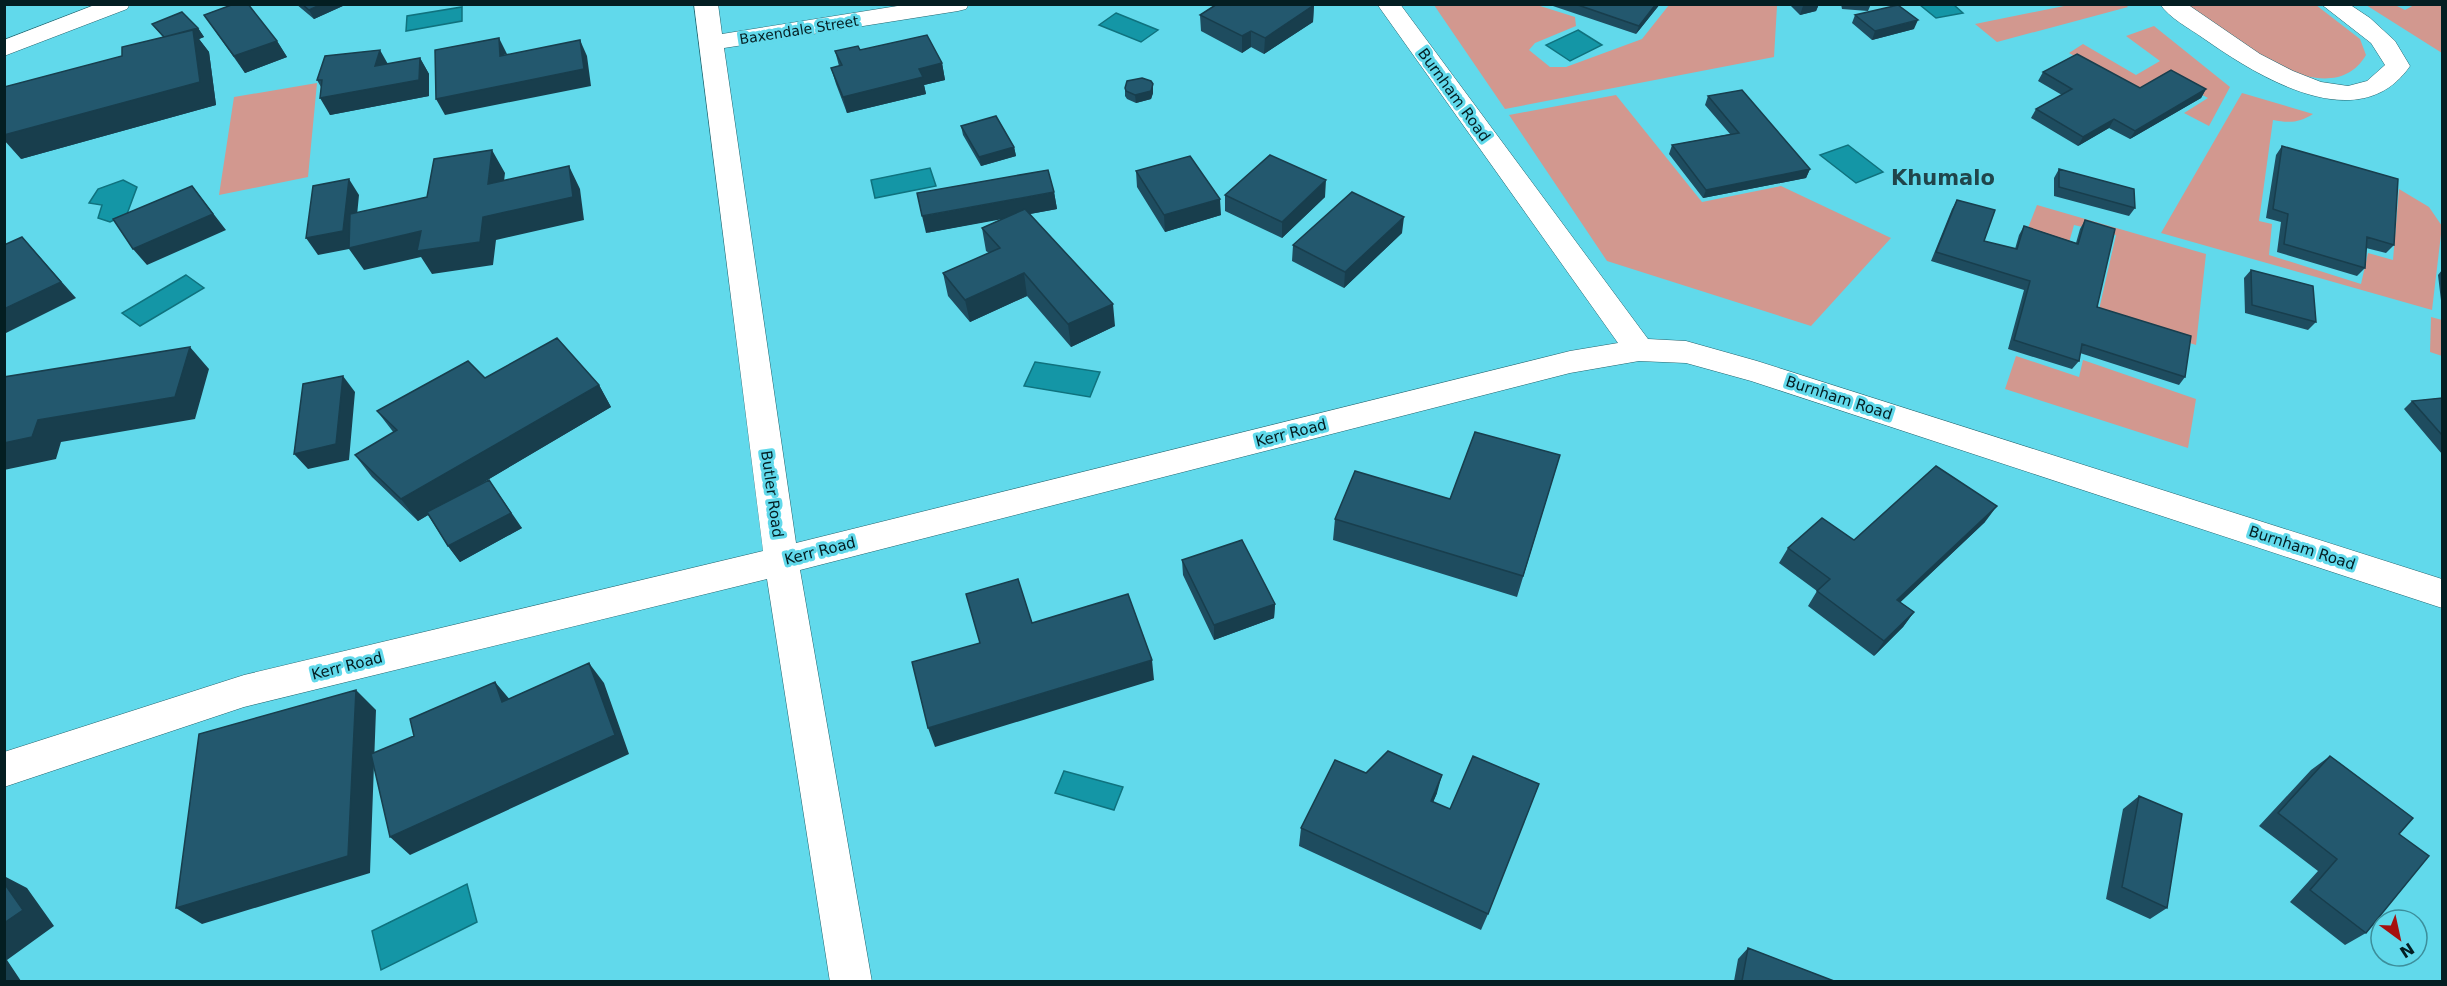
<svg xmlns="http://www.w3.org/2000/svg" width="2447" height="986" font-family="'DejaVu Sans',sans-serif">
	<rect width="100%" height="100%" fill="#61d9eb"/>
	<path fill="#d2988f" d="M2125 4 2128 7 1997 42 1975 24 2069 5Z
		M1434 5H1537L1575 17 1576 26 1535 43 1529 50 1550 67H1566L1642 39 1669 5H1774L1777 6 1774 57 1505 109Z
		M2181 5H2316L2360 39 2366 55C2328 120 2220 32 2181 5Z
		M2366 5H2395L2405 10 2414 5 2442 6V53Z
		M2154 26 2230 87 2209 126 2184 113 2208 98 2165 75 2136 91 2069 53 2083 44 2136 75 2160 61 2126 36Z
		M317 83 308 177 219 195 234 97Z
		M2242 93 2313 114C2299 123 2289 123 2273 120L2259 221 2272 224 2269 255 2361 284 2368 253 2393 260 2399 189 2429 207 2442 226 2432 310 2161 233Z
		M1616 95 1702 202 1781 186 1891 238 1811 326 1607 261 1509 115Z
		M2037 205 2206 254 2196 345 2098 314 2116 235 2074 225 2068 246 2026 233Z
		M2431 317 2442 320V356L2430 352Z
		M2016 356 2079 377 2083 360 2196 399 2188 448 2005 389Z"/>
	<path fill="#1496a6" stroke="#0f727e" stroke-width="1.5" d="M1920 5H1954L1963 13 1936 18Z
		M462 7V21L406 31 407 16Z
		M1116 13 1158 30 1141 42 1099 25Z
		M1578 30 1602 45 1570 61 1546 45Z
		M1848 145 1883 172 1856 183 1820 155Z
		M930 168 936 186 875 198 871 180Z
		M123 180 137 187 127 214 110 222 98 218 102 205 89 203 98 189Z
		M186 275 204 288 140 326 122 313Z
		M1035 362 1100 372 1090 397 1024 386Z
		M1064 771 1123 787 1114 810 1055 793Z
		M467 884 477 922 381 970 372 931Z"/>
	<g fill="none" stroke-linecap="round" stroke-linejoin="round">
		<g stroke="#24646e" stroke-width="1">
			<path id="street" d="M97 4H130L127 9 4 56V40Z
				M694 4H718L722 34 910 4H969L966 9 958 11 724 48 796 543 1570 351 1618 343 1377 4H1400L1648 339 1686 341 1757 361 2442 579V608L1751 381 1686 363 1639 361 1570 373 800 570 872 982H830L767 579 244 707 4 787V752L244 675 763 551Z
				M2160 4H2187L2260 54 2293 71 2321 82 2348 86 2367 81 2385 65 2371 43 2321 4H2349L2370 18 2395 41 2410 66C2359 140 2257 76 2203 38 2189 28 2169 18 2160 4Z"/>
		</g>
		<use href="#street" fill="#fff" fill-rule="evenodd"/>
	</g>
	<path fill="#1e4c5f" d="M296 4H344L345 5 314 19Z
		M1217 4H1314L1313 22 1264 54 1251 47 1242 53 1201 31 1200 15Z
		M1547 4H1660L1636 34Z
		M1791 4H1819L1816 11 1800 15 1790 5Z
		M1841 4H1871L1868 11 1842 9Z
		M204 15 277 41 287 57 245 73Z
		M1855 15 1914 29 1872 40 1852 23Z
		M152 24 198 28 204 37 199 39 209 52 216 105 21 159 122 56 163 37Z
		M860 50 942 63 945 80 924 85 926 94 847 113 836 84 831 68 839 66 835 51Z
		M420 58 429 74V96L330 115 321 87 317 80 387 64Z
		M2043 72 2140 88 2206 89 2201 98 2130 139 2109 128 2078 146 2031 118 2036 109 2062 95 2038 81Z
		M1153 84V93L1151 99 1136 103 1127 99 1125 96V88Z
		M1708 96 1810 169 1806 178 1703 198 1669 154 1672 145 1730 134 1705 105Z
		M961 126 1014 147 1016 156 981 166 963 135Z
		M2282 146 2394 245 2386 253 2366 248 2365 268 2357 276 2277 252 2281 222 2266 218 2276 155Z
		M2059 169 2135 208 2129 216 2054 196V178Z
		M1136 171 1221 215 1165 232 1137 187Z
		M1054 192 1057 209 1030 214 1115 326 1071 347 1027 296 970 322 948 296 943 273 989 253 986 251 982 228 1004 218 926 233Z
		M1225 195 1325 197 1282 238 1225 211Z
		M1957 200 1984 241 2015 249 2019 235 2024 226 2076 243 2080 229 2085 220 2097 307 2185 377 2179 385 2080 353 2079 361 2072 369 2008 349 2024 290 1931 261 1952 209Z
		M1402 233 1344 288 1292 261 1293 245Z
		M2251 270 2316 322 2308 330 2245 313 2244 278Z
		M2442 270V309L2438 275Z
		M485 378 599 385 611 407 472 489 522 528 460 562 448 546 428 515 418 521 372 477 355 455 394 433 377 411Z
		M2442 398V454L2404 409 2412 401Z
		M1560 455 1517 597 1333 540 1335 519 1450 499Z
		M1985 522 1900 602 1914 612 1903 627 1874 656 1808 606 1817 591 1779 563 1788 548 1854 540Z
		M1182 560 1275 604 1274 618 1214 640 1183 575Z
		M2330 756 2399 834 2366 933 2345 945 2290 902 2318 871 2259 826 2311 770Z
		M1366 773 1437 793 1433 802 1488 914 1481 930 1299 846 1301 828Z
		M2139 796 2167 908 2150 919 2106 899 2123 809Z
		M1748 948 1834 981H1734L1738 959Z"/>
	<path fill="#183e4d" d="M322 4H344L345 5 314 19 309 10Z
		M1305 4H1314L1313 22 1264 54 1265 38Z
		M1656 4H1660L1636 34 1639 26Z
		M1811 4H1819L1816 11 1800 15 1803 6Z
		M1918 20 1914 29 1872 40 1875 31Z
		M198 28 204 37 199 39 209 52 216 105 21 159 4 140V135L193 30Z
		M1251 31V47L1242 53V36Z
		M499 38 507 54 500 56Z
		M580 40 587 56 591 86 445 115 436 99Z
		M277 41 287 57 245 73 234 56Z
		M380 50 389 66H375Z
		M420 58 429 74V96L330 115 320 98Z
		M942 63 945 80 924 85 926 94 847 113 843 97 919 69Z
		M1153 84V93L1151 99 1136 103 1135 95Z
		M2206 89 2201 98 2130 139 2135 131Z
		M2114 119 2109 128 2078 146 2083 137Z
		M1014 147 1016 156 981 166 979 157Z
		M492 150 505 173 501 207 488 184Z
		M569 166 580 189 584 220 496 240 493 265 432 274 421 257 364 270 349 249 318 255 306 238 349 179 359 195 354 246 483 217Z
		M1810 169 1806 178 1703 198 1706 190Z
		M1326 180 1325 197 1282 238V222Z
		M192 186 226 230 147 265 133 249Z
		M1054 192 1057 209 926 233 922 216Z
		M1220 199 1221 215 1165 232 1164 215Z
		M1404 217 1402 233 1344 288 1345 272Z
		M22 237 76 298 4 334V309Z
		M1024 273 1027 296 970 322 965 300Z
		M1113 304 1115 326 1071 347 1068 324Z
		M190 347 209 369 195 419 61 442 56 459 4 470V443L38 420Z
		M343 376 355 392 349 460 308 469 294 454Z
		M599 385 611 407 418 521 401 499Z
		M489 480 522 528 460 562 448 546Z
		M1997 506 1985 522 1887 615 1897 600Z
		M1275 604 1274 618 1214 640V625Z
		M1914 612 1903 627 1874 656 1884 641Z
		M1152 660 1154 680 935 747 928 728Z
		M589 663 604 683 629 754 410 855 390 837Z
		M495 682 512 702H502Z
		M356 690 376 710 370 873 202 924 176 908Z
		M1442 775 1437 793 1426 819 1431 801Z
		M4 876 27 888 54 926 7 960 21 981H4Z"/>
	<path fill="#23586e" stroke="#183e4d" stroke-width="1.5" d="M234 4H248L277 41 234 56 204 15Z
		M302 4H322L309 10Z
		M1217 4H1312L1314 5 1265 38 1251 31 1242 36 1200 15Z
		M1575 4H1656L1639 26Z
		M1898 5 1918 20 1875 31 1855 15Z
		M182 12 198 28 164 37 152 24Z
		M193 30 200 82 4 135V87L122 56V47Z
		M927 35 942 63 919 69 923 77 843 97 831 68 842 65 835 51 858 46 860 50Z
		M499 38 500 56 580 40 584 69 436 99 435 50Z
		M380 50 375 66 420 58 419 80 320 98 322 80H317L325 56Z
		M2077 54 2140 88 2171 70 2206 89 2135 131 2114 119 2083 137 2036 109 2072 89 2043 72Z
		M1142 78 1151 81 1153 84 1151 91 1135 95 1126 91 1125 88 1127 81Z
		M1742 90 1810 169 1706 190 1672 145 1739 133 1708 96Z
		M996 116 1014 147 979 157 961 126Z
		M2282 146 2398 179 2394 245 2367 237 2365 268 2284 244 2288 214 2273 209Z
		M492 150 488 184 569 166 573 197 483 217 480 242 417 251 421 231 349 248 350 214 427 197 434 159Z
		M1270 155 1326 180 1282 222 1225 195Z
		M1190 156 1220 199 1164 215 1136 171Z
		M2059 169 2134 189 2135 208 2059 187Z
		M1048 170 1054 192 922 216 917 193Z
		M349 179 343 231 306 238 313 186Z
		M192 186 213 214 133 249 113 219Z
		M1352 192 1404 217 1345 272 1293 245Z
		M1957 200 1995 210 1984 241 2017 249 2024 226 2078 244 2085 220 2115 229 2097 307 2191 336 2185 377 2082 344 2079 361 2014 340 2030 281 1936 252Z
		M1025 209 1113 304 1068 324 1024 273 965 300 943 273 1000 248 982 228Z
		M22 237 61 282 4 309V245Z
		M2251 270 2313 286 2316 322 2252 305Z
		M557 338 599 385 401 499 355 455 397 430 377 411 468 361 485 378Z
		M190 347 175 397 38 420 32 437 4 443V377Z
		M343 376 336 444 294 454 303 384Z
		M2442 398V435L2412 401Z
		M1475 432 1560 455 1523 576 1335 519 1355 471 1450 499Z
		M1936 466 1997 506 1897 600 1914 612 1884 641 1817 591 1830 579 1788 548 1822 518 1854 540Z
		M489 480 511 513 448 546 427 512Z
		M1242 540 1275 604 1214 625 1182 560Z
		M1018 579 1032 623 1128 594 1152 660 928 728 912 662 980 643 966 594Z
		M589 663 615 735 390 837 371 754 414 736 410 719 495 682 502 702Z
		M356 690 348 856 176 908 199 734Z
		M1388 751 1442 775 1431 801 1450 809 1473 756 1539 784 1488 914 1301 828 1335 760 1366 773Z
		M2330 756 2413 818 2399 834 2429 856 2366 933 2310 890 2337 859 2278 813Z
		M2139 796 2182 814 2167 908 2122 887Z
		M4 883 23 910 4 923Z
		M1748 948 1834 981H1742Z"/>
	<g text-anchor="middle" stroke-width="6" stroke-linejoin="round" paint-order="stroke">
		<g font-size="14" fill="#041e22" stroke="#61d9eb">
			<text transform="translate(799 30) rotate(-9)" y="5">Baxendale Street</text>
		</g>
		<g font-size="15" fill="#041e22" stroke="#61d9eb">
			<text transform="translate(1454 95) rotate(54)" y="5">Burnham Road</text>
			<text transform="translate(1839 398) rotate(18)" y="5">Burnham Road</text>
			<text transform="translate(1291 433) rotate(-14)" y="5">Kerr Road</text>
			<text transform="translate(772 494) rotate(82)" y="5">Butler Road</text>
			<text transform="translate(2302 548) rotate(18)" y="5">Burnham Road</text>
			<text transform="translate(820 551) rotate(-14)" y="5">Kerr Road</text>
			<text transform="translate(347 666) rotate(-14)" y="5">Kerr Road</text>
		</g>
		<g font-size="21" font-weight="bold" fill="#20454b" stroke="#61d9eb">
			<text x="1943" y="185">Khumalo</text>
		</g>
	</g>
	<rect width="2447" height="986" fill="none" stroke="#041e22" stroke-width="12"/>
	<g transform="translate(2399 938) rotate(147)"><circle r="28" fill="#61d9eb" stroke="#3c8e9b" stroke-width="1.5"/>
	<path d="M0-4.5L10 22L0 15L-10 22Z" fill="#a6100f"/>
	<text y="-9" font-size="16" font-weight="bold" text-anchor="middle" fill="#041e22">N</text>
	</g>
</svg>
